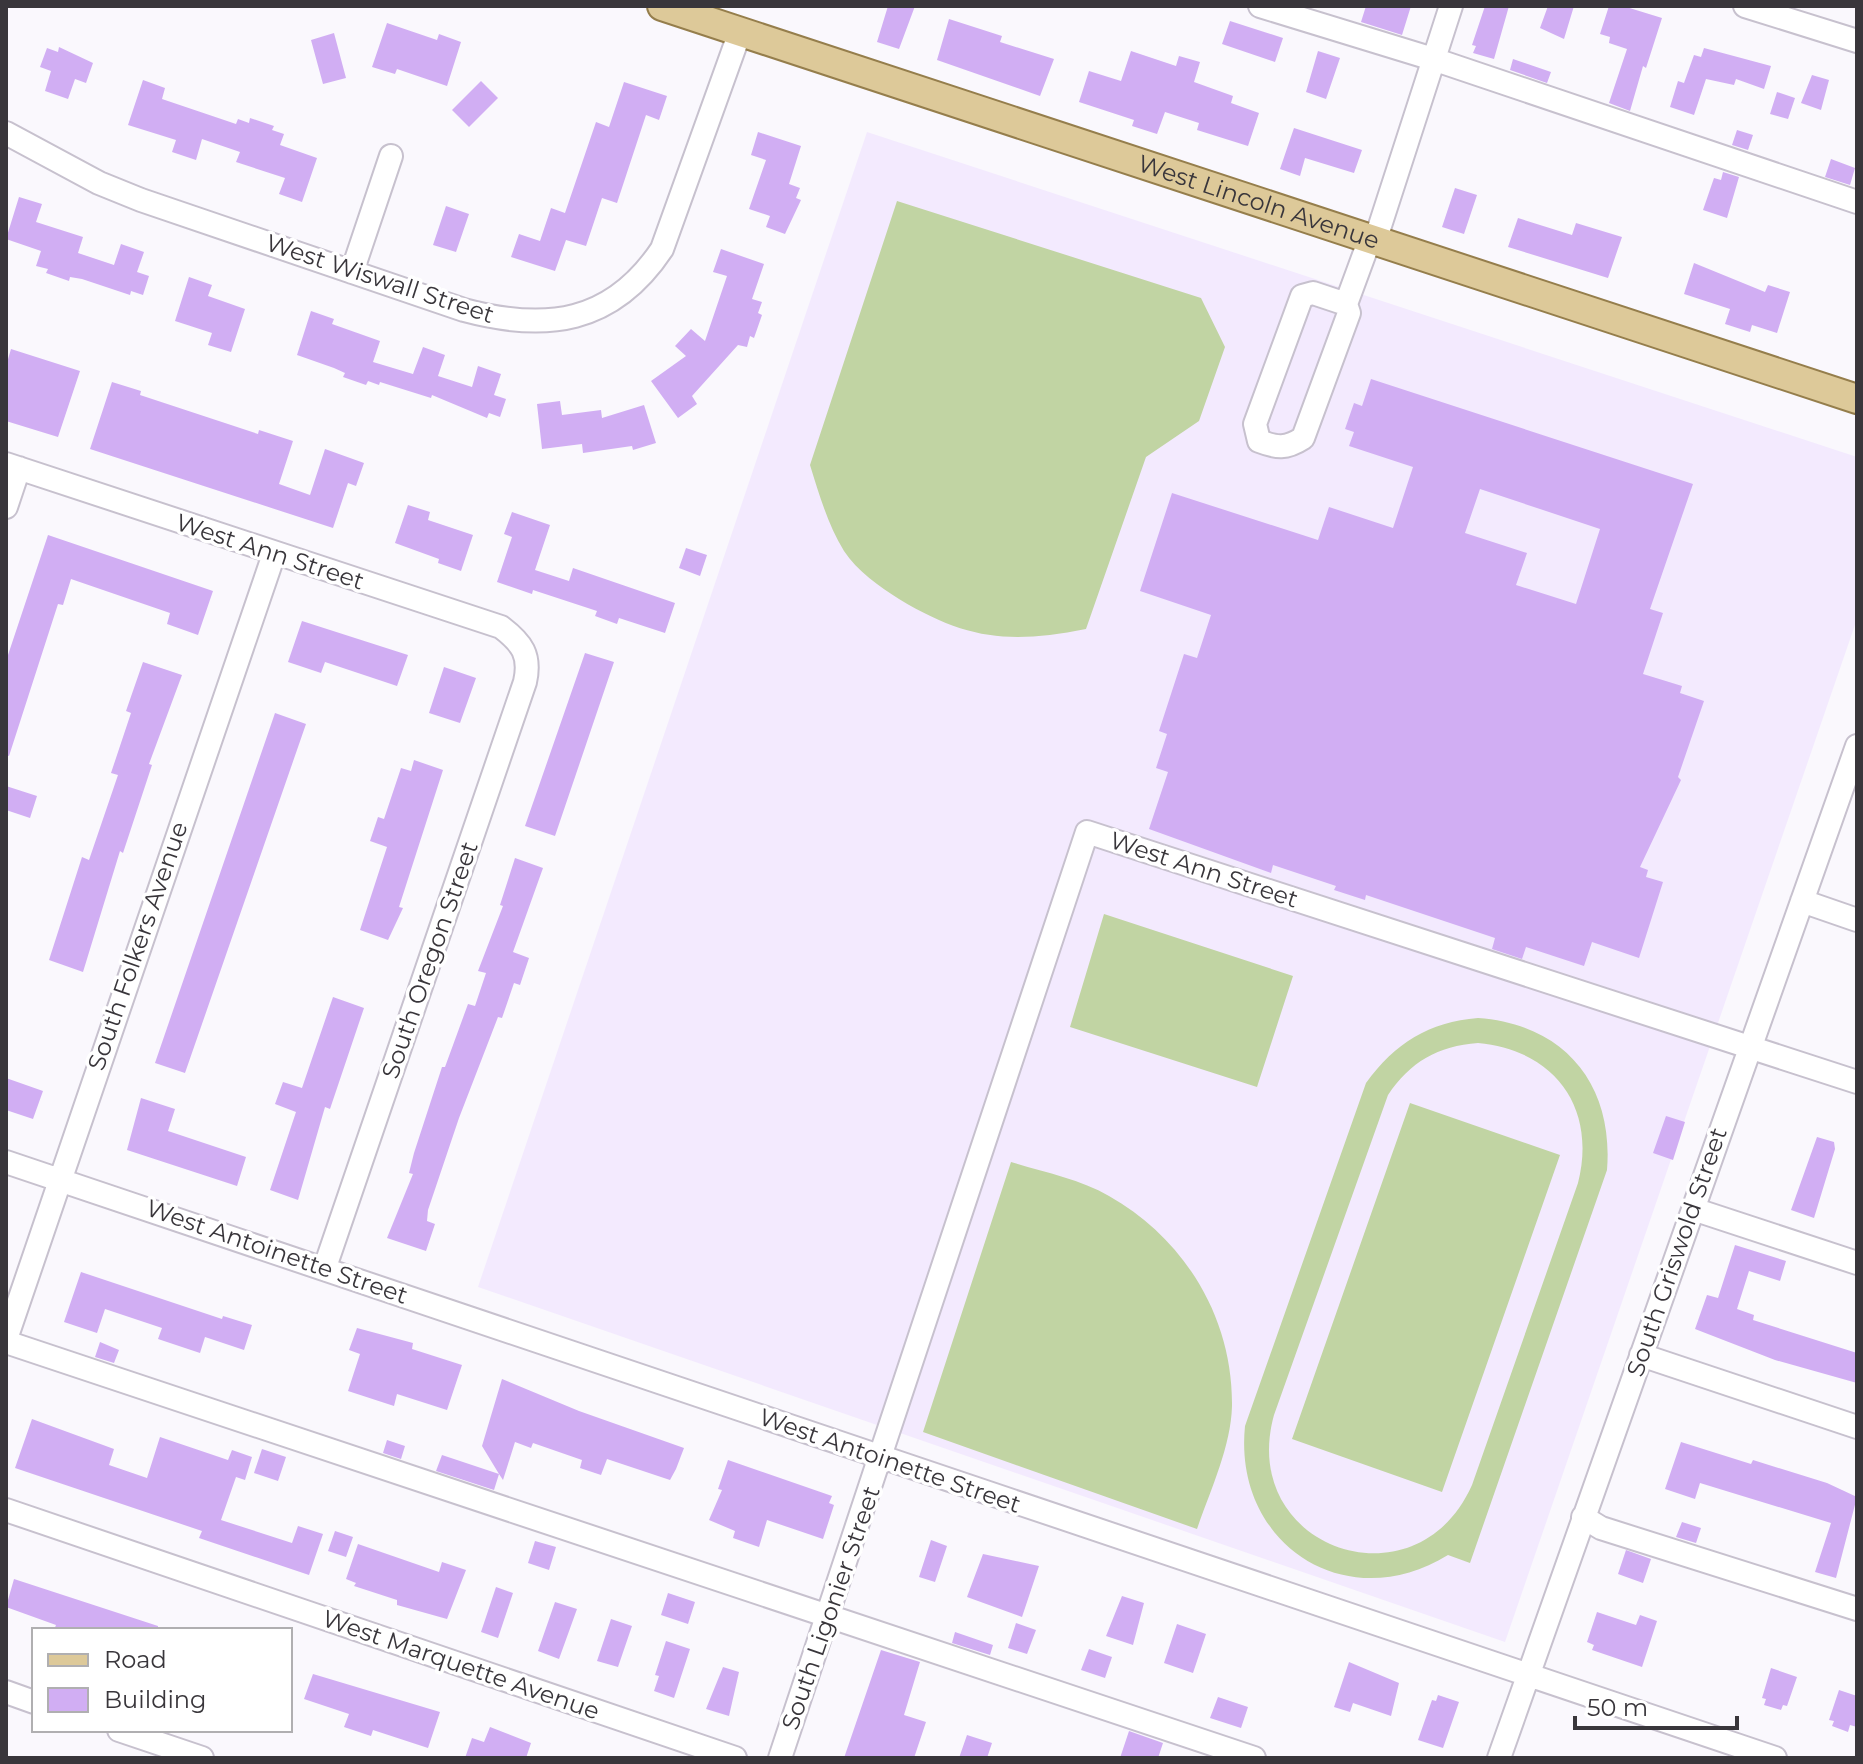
<svg xmlns="http://www.w3.org/2000/svg" width="1863" height="1764" font-family="Montserrat,sans-serif">
	<rect width="100%" height="100%" fill="#faf8fd"/>
	<path fill="#f3eafe" d="M867 132 1857 457V619L1505 1642 478 1287Z"/>
	<path fill="#c1d4a3" fill-rule="evenodd" d="M897 201 1201 298 1225 347 1199 421 1146 457 1086 629C1010 644 967 640 899 599 880 587 857 571 844 551 828 525 819 494 810 465Z
		M1104 914 1293 976 1257 1087 1070 1027Z
		M1478 1018C1564 1024 1614 1084 1607 1170L1470 1563 1448 1555C1346 1618 1233 1544 1245 1426L1366 1083C1395 1043 1429 1022 1478 1018ZM1478 1043C1555 1050 1597 1108 1578 1183L1472 1485C1416 1611 1237 1548 1274 1415L1388 1095C1410 1062 1438 1046 1478 1043Z
		M1410 1103 1560 1155 1442 1492 1292 1439Z
		M1011 1162C1043 1172 1080 1179 1109 1196 1185 1239 1233 1318 1232 1406 1231 1447 1210 1491 1197 1529L923 1432Z"/>
	<path fill="#d1aef3" fill-rule="evenodd" d="M888 6H915L899 49 877 42Z
		M1366 6H1411L1402 35 1361 22Z
		M1485 6H1509L1494 59 1473 53 1476 46 1472 45Z
		M1548 6H1574L1564 39 1540 28Z
		M1609 6H1623L1662 18 1646 68 1643 66 1630 111 1609 103 1627 49 1609 43 1610 37 1600 34Z
		M949 19 1002 36 1000 42 1054 59 1040 96 937 60Z
		M1230 21 1283 38 1275 62 1222 44Z
		M387 23 437 40 439 34 461 42 447 86 397 69 395 74 372 67Z
		M334 33 346 78 323 84 311 40Z
		M59 47 93 63 86 83 75 79 68 99 45 91 51 71 40 67 47 48 58 52Z
		M1704 48 1771 66 1764 89 1736 79 1734 85 1706 79 1694 115 1670 107 1678 81 1684 83 1694 55 1701 57Z
		M1131 51 1176 66 1179 56 1200 62 1194 82 1233 96 1231 103 1259 113 1248 146 1197 130 1199 123 1165 112 1157 134 1132 126 1134 120 1079 102 1089 71 1121 81Z
		M1318 51 1340 58 1326 99 1306 92Z
		M1513 59 1551 72 1547 83 1510 70Z
		M1812 75 1829 80 1821 110 1801 103Z
		M143 80 165 88 162 99 236 124 238 119 249 123 250 118 274 126 272 130 284 134 280 145 317 158 302 202 279 194 285 178 236 162 240 152 202 139 196 160 172 152 176 140 128 125Z
		M481 81 498 98 469 127 452 110Z
		M624 82 667 96 659 120 646 115 617 203 602 198 586 246 566 240 555 271 511 257 519 234 540 241 551 208 565 213 596 122 609 127Z
		M1777 92 1795 98 1788 119 1770 114Z
		M1294 128 1362 150 1354 173 1305 158 1300 176 1280 169Z
		M1737 130 1753 135 1748 150 1732 145Z
		M758 132 801 146 789 184 800 188 796 198 801 200 785 234 766 227 770 216 749 209 766 160 751 155Z
		M1831 159 1855 168 1850 185 1825 177Z
		M1723 172 1739 177 1727 218 1703 210 1714 178 1721 180Z
		M1455 188 1477 195 1464 234 1442 227Z
		M19 197 42 204 36 222 83 237 78 253 114 265 121 244 144 252 137 272 149 276 143 295 131 291 130 295 82 279 70 277 69 281 46 273 48 269 36 266 41 251 6 239Z
		M446 206 469 214 456 252 433 245Z
		M1518 218 1572 235 1576 223 1622 237 1608 278 1508 247Z
		M721 249 764 264 752 299 762 302 758 313 762 315 754 338 750 336 747 347 738 345 692 396 697 404 678 418 651 381 686 356 675 346 691 329 705 341 727 276 713 272Z
		M1694 263 1765 292 1768 285 1790 292 1777 333 1752 325 1750 332 1725 324 1730 309 1684 294Z
		M189 277 212 285 208 296 245 309 231 352 208 345 212 333 175 321Z
		M311 311 334 319 332 324 380 341 373 362 413 374 423 347 445 355 438 376 472 387 478 366 501 374 494 395 506 399 500 417 489 413 487 418 432 395 431 398 380 382 379 385 368 381 366 385 343 377 345 373 334 368 297 355Z
		M11 349 80 371 58 437 6 421V366Z
		M1371 379 1693 484 1650 609 1663 613 1643 674 1682 686 1680 693 1704 701 1678 777 1681 780 1640 867 1648 870 1646 877 1663 882 1639 958 1592 942 1584 966 1526 947 1522 959 1492 949 1495 938 1366 895 1365 900 1334 890 1336 886 1273 865 1271 873 1149 829 1168 772 1156 768 1167 734 1159 731 1184 654 1197 658 1211 615 1140 591 1172 493 1318 540 1329 507 1393 528 1413 467 1349 446 1354 432 1345 429 1354 403 1362 406ZM1480 489 1600 529 1576 604 1516 585 1527 553 1465 533Z
		M112 382 141 391 140 395 258 434 259 430 293 441 279 484 310 495 325 449 364 463 356 486 348 483 333 528 90 449Z
		M560 401 562 415 601 410 602 418 644 405 656 443 633 450 632 446 583 453 582 444 542 449 537 404Z
		M408 505 430 512 428 520 473 535 461 571 438 563 439 559 395 543Z
		M512 512 550 525 535 570 569 581 573 568 675 603 665 633 619 618 617 624 595 616 597 611 533 590 532 594 497 582 512 537 504 534Z
		M48 535 213 591 198 635 167 624 170 613 71 579 63 605 58 604 9 756 6 755V661Z
		M686 548 707 555 700 576 679 568Z
		M302 621 408 655 397 686 325 662 321 673 288 662Z
		M585 653 614 662 555 836 525 826Z
		M143 662 182 675 149 764 152 765 123 853 120 851 83 972 49 960 82 857 89 860 118 775 111 773 131 713 126 711Z
		M444 667 476 678 460 723 429 713Z
		M275 713 306 724 185 1073 155 1063Z
		M414 760 443 770 399 907 403 908 388 940 360 930 387 847 370 841 378 817 384 819 401 768 411 771Z
		M6 786 37 796 30 818 6 810Z
		M515 858 543 868 513 952 529 958 520 985 514 983 502 1018 498 1017 459 1118 428 1210 427 1221 435 1224 426 1251 387 1238 413 1174 409 1173 414 1153 442 1067H445L468 1004 475 1006 486 973 478 971 503 906 500 905Z
		M333 997 364 1008 330 1109 325 1107 298 1200 270 1190 296 1112 275 1104 283 1082 302 1088Z
		M6 1078 43 1091 33 1119 6 1110Z
		M141 1098 175 1109 168 1131 246 1157 237 1186 127 1150Z
		M1666 1116 1685 1122 1673 1160 1653 1153Z
		M1817 1137 1834 1142 1835 1149 1814 1218 1791 1210Z
		M1735 1245 1786 1261 1780 1281 1749 1271 1737 1309 1754 1315 1753 1320 1857 1353V1383L1775 1360 1695 1329 1707 1295 1718 1298Z
		M81 1272 222 1319 223 1316 252 1325 244 1350 205 1337 200 1353 158 1339 162 1328 105 1309 97 1333 64 1322Z
		M357 1328 413 1343 412 1349 462 1365 447 1410 397 1394 394 1406 348 1391 360 1354 349 1350Z
		M100 1342 119 1350 114 1363 95 1357Z
		M502 1379 579 1411 684 1448 676 1469 670 1480 607 1459 601 1475 580 1468 582 1460 533 1443 531 1448 515 1442 503 1480 499 1474 494 1490 436 1471 442 1455 499 1474 482 1446Z
		M32 1419 114 1449 109 1465 147 1478 160 1437 228 1460 232 1450 252 1457 245 1480 236 1477 221 1520 292 1543 298 1526 323 1534 309 1575 199 1538 202 1531 15 1468Z
		M387 1440 405 1446 401 1459 383 1453Z
		M1681 1442 1751 1464 1753 1460 1827 1483 1857 1497 1836 1578 1815 1572 1831 1523 1700 1483 1695 1499 1665 1489Z
		M262 1449 286 1457 278 1481 254 1473Z
		M728 1460 832 1496 829 1503 834 1505 823 1539 767 1520 759 1547 733 1538 735 1531 709 1520 722 1490 718 1489Z
		M1682 1522 1701 1528 1696 1543 1676 1537Z
		M335 1531 353 1537 346 1557 328 1551Z
		M931 1540 947 1546 935 1582 919 1577Z
		M535 1541 556 1547 549 1570 528 1563Z
		M358 1544 439 1572 442 1562 466 1570 447 1619 397 1605V1600L354 1586 356 1583 346 1579Z
		M1626 1550 1651 1559 1643 1583 1618 1574Z
		M983 1554 1039 1566 1022 1617 967 1597Z
		M14 1579 158 1626V1630H54L56 1625 6 1607Z
		M496 1587 513 1593 498 1638 481 1632Z
		M668 1593 695 1602 688 1624 661 1615Z
		M1122 1596 1144 1603 1133 1645 1106 1636Z
		M555 1602 577 1609 559 1659 538 1651Z
		M1597 1612 1636 1625 1640 1615 1657 1621 1642 1667 1592 1650 1594 1645 1587 1642Z
		M611 1619 632 1626 618 1667 597 1661Z
		M1016 1623 1036 1630 1027 1654 1008 1648Z
		M1177 1624 1206 1634 1193 1673 1164 1663Z
		M955 1632 993 1645 990 1655 952 1643Z
		M666 1641 690 1649 674 1698 654 1691 659 1676 655 1675Z
		M1089 1649 1112 1657 1105 1678 1081 1670Z
		M881 1650 920 1662 904 1715 926 1722 914 1758H844Z
		M1349 1662 1399 1683 1391 1716 1353 1703 1350 1712 1334 1707Z
		M723 1667 739 1672 729 1716 706 1709Z
		M1771 1668 1797 1677 1787 1706 1783 1705 1781 1710 1764 1705 1766 1699 1762 1698Z
		M313 1674 440 1712 428 1748 373 1730 371 1736 344 1727 349 1714 304 1699Z
		M1839 1690 1857 1696V1727L1850 1725 1848 1732 1832 1726 1834 1721 1829 1720Z
		M1438 1695 1459 1702 1443 1748 1418 1740 1432 1700 1436 1701Z
		M1218 1697 1248 1707 1241 1728 1210 1718Z
		M490 1727 531 1743 526 1758H465L472 1738 484 1742Z
		M1129 1731 1163 1743 1158 1758H1120Z
		M967 1735 992 1743 987 1758H959Z"/>
	<g fill="none" stroke-linecap="round" stroke-linejoin="round">
		<g stroke="#c7c1ce" stroke-width="26">
			<path id="minor" d="M1260 6 1433 59 1857 202
				M1745 6 1857 41
				M6 133 99 183 141 200 464 310C546 332 612 324 662 249L740 32
				M1376 238 1451 6
				M352 272 391 156
				M1346 304 1313 293 1302 296 1255 424 1259 441C1277 448 1286 449 1303 438L1349 313 1346 304 1371 236
				M6 464 501 627C522 643 531 655 525 682L325 1267
				M6 507 19 468
				M1802 901 1857 920
				M6 1162 1775 1758
				M1693 1209 1857 1263
				M6 1339 274 554
				M6 1342 1254 1758
				M1641 1355 1857 1427
				M6 1510 735 1758
				M1583 1517 1601 1528 1857 1609
				M6 1692 34 1702
				M119 1730 202 1758
				M780 1758 1087 832 1857 1082
				M1499 1758 1857 746"/>
		</g>
		<g stroke="#957e4c" stroke-width="32">
			<g id="major">
				<path id="s1" d="M662 6 1857 399"/>
			</g>
		</g>
		<use href="#minor" stroke="#fff" stroke-width="22"/>
		<use href="#major" stroke="#ddc999" stroke-width="28"/>
	</g>
	<g text-anchor="middle" stroke-width="7" stroke-linejoin="round" paint-order="stroke">
		<g font-size="24" fill="#39363b" stroke="#fff">
			<text dy="8" stroke="none"><textPath href="#s1" startOffset="628">West Lincoln Avenue</textPath></text>
			<text transform="translate(380 279) rotate(18)" y="8">West Wiswall Street</text>
			<text transform="translate(270 552) rotate(18)" y="8">West Ann Street</text>
			<text transform="translate(1204 870) rotate(18)" y="8">West Ann Street</text>
			<text transform="translate(138 946) rotate(-71)" y="8">South Folkers Avenue</text>
			<text transform="translate(430 960) rotate(-71)" y="8">South Oregon Street</text>
			<text transform="translate(277 1252) rotate(19)" y="8">West Antoinette Street</text>
			<text transform="translate(1677 1252) rotate(-71)" y="8">South Griswold Street</text>
			<text transform="translate(890 1461) rotate(19)" y="8">West Antoinette Street</text>
			<text transform="translate(831 1608) rotate(-71)" y="8">South Ligonier Street</text>
			<text transform="translate(461 1665) rotate(19)" y="8">West Marquette Avenue</text>
		</g>
	</g>
	<rect width="1863" height="1764" fill="none" stroke="#39363b" stroke-width="16"/>
	<rect x="32" y="1628" width="260" height="104" fill="#ffffff" stroke="#b0afb1" stroke-width="2"/>
	<rect x="48" y="1654" width="40" height="12" fill="#ddc999" stroke="#b0afb1" stroke-width="2"/>
	<text x="104" y="1668" font-size="24" fill="#39363b">Road</text>
	<rect x="48" y="1688" width="40" height="24" fill="#d1aef3" stroke="#b0afb1" stroke-width="2"/>
	<text x="104" y="1708" font-size="24" fill="#39363b">Building</text>
	<path d="M1575 1716v12h162v-12" fill="none" stroke="#39363b" stroke-width="4"/>
	<text x="1587" y="1716" font-size="24" fill="#39363b" stroke="#ffffff" stroke-width="6" paint-order="stroke">50 m</text>
</svg>
